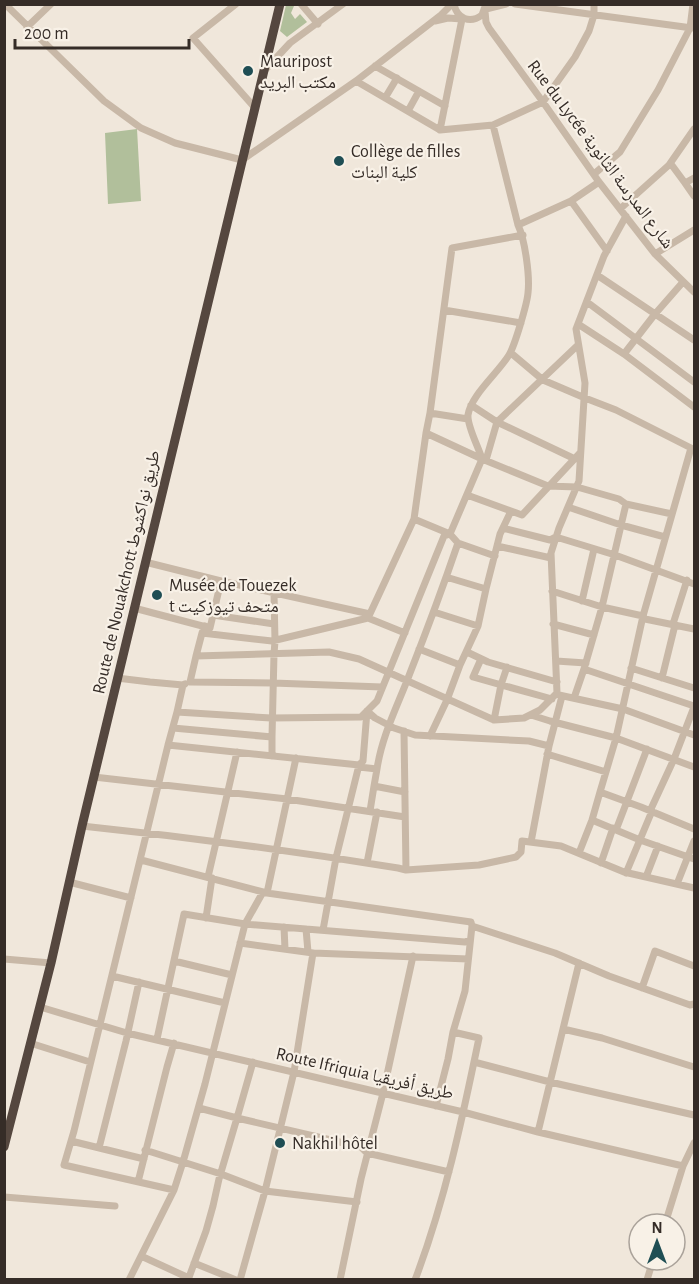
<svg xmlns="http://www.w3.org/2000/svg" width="699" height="1284" font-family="'Alegreya Sans','Noto Naskh Arabic',sans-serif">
	<rect width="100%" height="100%" fill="#f0e7db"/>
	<path fill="#b1bf9b" d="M286 5 294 6 291 13 295 19 300 14 307 22 287 37 280 31Z
		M137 129 141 201 108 204 105 133Z"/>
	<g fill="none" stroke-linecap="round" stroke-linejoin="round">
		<path stroke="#c8b8a7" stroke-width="7" d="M5 4 104 101 141 128 175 143 242 160 356 81 441 15 452 4
			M236 4 193 38 255 108
			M301 4 318 24
			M454 4C457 19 470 24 482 15L486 4
			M515 4 692 28
			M486 9 506 4
			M485 11 486 22 489 28 543 102 599 182 655 254 694 292
			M435 21 448 18 462 19
			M27 27 51 4
			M375 66 445 106
			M264 71 290 43 343 4
			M356 81 440 130 493 125 543 102 575 57 589 31 594 15V4
			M385 98 397 78
			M408 111 419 91
			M440 130 462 19
			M671 164 685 183 694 178
			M594 174 620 152 658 90 690 28 693 4
			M685 183 694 196
			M571 201 607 251
			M620 209 669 165 694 129
			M518 225 571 201 599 182
			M655 254 694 230
			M597 275 694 340
			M587 302 694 382
			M444 310 521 323
			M578 324 624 354 655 314 683 282
			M511 353 543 380 585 398 616 410 691 448 643 616 616 738 600 792
			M624 354 694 407
			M471 405 497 422 486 460
			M430 413 426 433 482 459 548 486 577 487 619 499 626 504 602 607 584 669 694 706
			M468 419 430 413 452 248 523 235
			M575 459 497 422 578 345
			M467 495 511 511
			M626 504 672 514
			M568 507 621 525 665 537
			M414 519 426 433
			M503 528 550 540 556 537 615 555 694 584
			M497 546 551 558
			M145 562 221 581 370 614
			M446 577 486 589
			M552 591 602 607 643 616 645 619 694 629
			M582 601 594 549
			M134 608 210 628 221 581
			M434 612 478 626
			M213 615 274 624
			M368 618 405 633
			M553 624 594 635
			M673 624 687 580
			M205 626 202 633 196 656 329 652 359 659 494 720 524 718 540 710 557 693 551 553 559 528 579 481 585 383 576 329 604 256 626 216
			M202 633 272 641 368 618 414 519 450 534 458 543 495 556
			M419 649 460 665
			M467 652 488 662 557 682
			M196 656 190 682 273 683 382 687
			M481 659 473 677 552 699
			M556 661 586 663
			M631 668 694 688
			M117 678 150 682 183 685
			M662 678 675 625
			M559 695 623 709 694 735
			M574 698 584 669
			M367 711 375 718 394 728 415 735 529 741 549 746
			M177 712 183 685 185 684
			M531 715 550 721 616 738 694 767
			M494 720 501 685 507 667
			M173 728 272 737 274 654 275 641 274 593
			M404 731 406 870
			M430 736 447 700 460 665 478 626 486 589 500 534 511 511 522 515 580 453
			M272 737V756
			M168 745 359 765 336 858 323 930
			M547 754 606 772
			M359 765 363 761 367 711
			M359 767 377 769C382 735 398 705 410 673 427 630 443 587 458 543
			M377 769 374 786 405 792
			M94 777 287 799 405 817
			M370 811 374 786
			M650 811 674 759 694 707
			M592 820 640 840 694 859
			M82 826C188 837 293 851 398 868L406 870 479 865 516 857 521 852 522 841 561 846 624 872 694 888
			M616 830 647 749
			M531 842 549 746 562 696
			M579 853 592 820 600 792 641 807 694 829
			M141 860 267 893 471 922 472 926 555 953 609 976 690 1005 694 1004
			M367 863 377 812
			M601 863 613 828
			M626 873 652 811
			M208 877 237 752
			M646 877 658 846
			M69 882 131 898
			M677 884 694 841
			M267 893 296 758
			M206 918 212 878
			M284 927 285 949
			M306 929 308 952
			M240 943 313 953
			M4 959 51 963
			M174 961 232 975
			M112 976 225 1003
			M642 988 655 951 694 966
			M40 1007 127 1033 463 1112 538 1132 683 1166
			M563 1029 602 1038 694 1067
			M157 1039 184 914 245 924 465 942 470 940
			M30 1043 90 1062
			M474 1062 550 1082 694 1115
			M436 1106 448 1059 453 1032 465 991 472 926
			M199 1108 237 1118 253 1062
			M538 1132 579 963
			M71 1141 144 1159
			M99 1148 126 1041 139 982
			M145 1150 221 1174 265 1191 357 1202
			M138 1182 167 1067 174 1043
			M174 1190 64 1165 74 1131 168 745 177 712 271 718 361 717 377 701 444 536 450 534 482 459C479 448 467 426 468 415 471 395 498 373 509 355 515 345 527 304 528 293 530 276 525 240 518 225L493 125
			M4 1197 115 1206
			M665 1224 683 1166 694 1143
			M141 1256 189 1278
			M194 1263 236 1280
			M129 1280 174 1190 183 1162 205 1084 245 924 263 892
			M188 1280 206 1231 213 1206 219 1179 237 1118 361 1147 367 1153 449 1172
			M240 1280 265 1191 294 1072 313 953 468 959
			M340 1280 361 1179 383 1093 413 956
			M415 1280C445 1201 462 1120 479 1038L453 1032
			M647 1280 653 1260"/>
		<path stroke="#55473f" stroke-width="9" d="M4 1147 51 963 82 826 280 4"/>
	</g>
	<g fill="#1f4e54" stroke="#f8f1e7" stroke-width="2">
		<circle cx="248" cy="71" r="6"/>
		<circle cx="339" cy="161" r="6"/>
		<circle cx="157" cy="595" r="6"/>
		<circle cx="280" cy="1143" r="6"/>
	</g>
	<g text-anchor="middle" stroke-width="4.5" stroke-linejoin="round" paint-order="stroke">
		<g font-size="18" fill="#352c27" stroke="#f8f1e7" text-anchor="start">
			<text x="260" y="67">Mauripost<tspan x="260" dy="21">مكتب البريد</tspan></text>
			<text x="351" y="157">Collège de filles<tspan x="351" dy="21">كلية البنات</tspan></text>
			<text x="169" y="591">Musée de Touezek<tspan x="169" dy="21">t متحف تيوزكيت</tspan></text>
			<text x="292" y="1149">Nakhil hôtel</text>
		</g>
		<g font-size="18" fill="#352c27" stroke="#f8f1e7">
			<text transform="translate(601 154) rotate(53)" y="6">Rue du Lycée شارع المدرسة الثانوية</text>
			<text transform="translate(126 572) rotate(-77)" y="6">Route de Nouakchott طريق نواكشوط</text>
			<text transform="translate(365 1073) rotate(13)" y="6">Route Ifriquia طريق أفريقيا</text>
		</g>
	</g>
	<rect width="699" height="1284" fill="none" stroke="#352c27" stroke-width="12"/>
	<g transform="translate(657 1242)"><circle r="28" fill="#f8f1e7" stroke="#aaa29a" stroke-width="1.5"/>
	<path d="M0-4.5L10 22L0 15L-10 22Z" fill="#1f4e54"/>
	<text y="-9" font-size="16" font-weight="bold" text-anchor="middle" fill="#352c27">N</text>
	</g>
	<path d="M15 39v9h174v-9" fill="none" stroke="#352c27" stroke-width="3"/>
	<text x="24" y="39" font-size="18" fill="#352c27" stroke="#f8f1e7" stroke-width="4.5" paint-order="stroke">200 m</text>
</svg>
